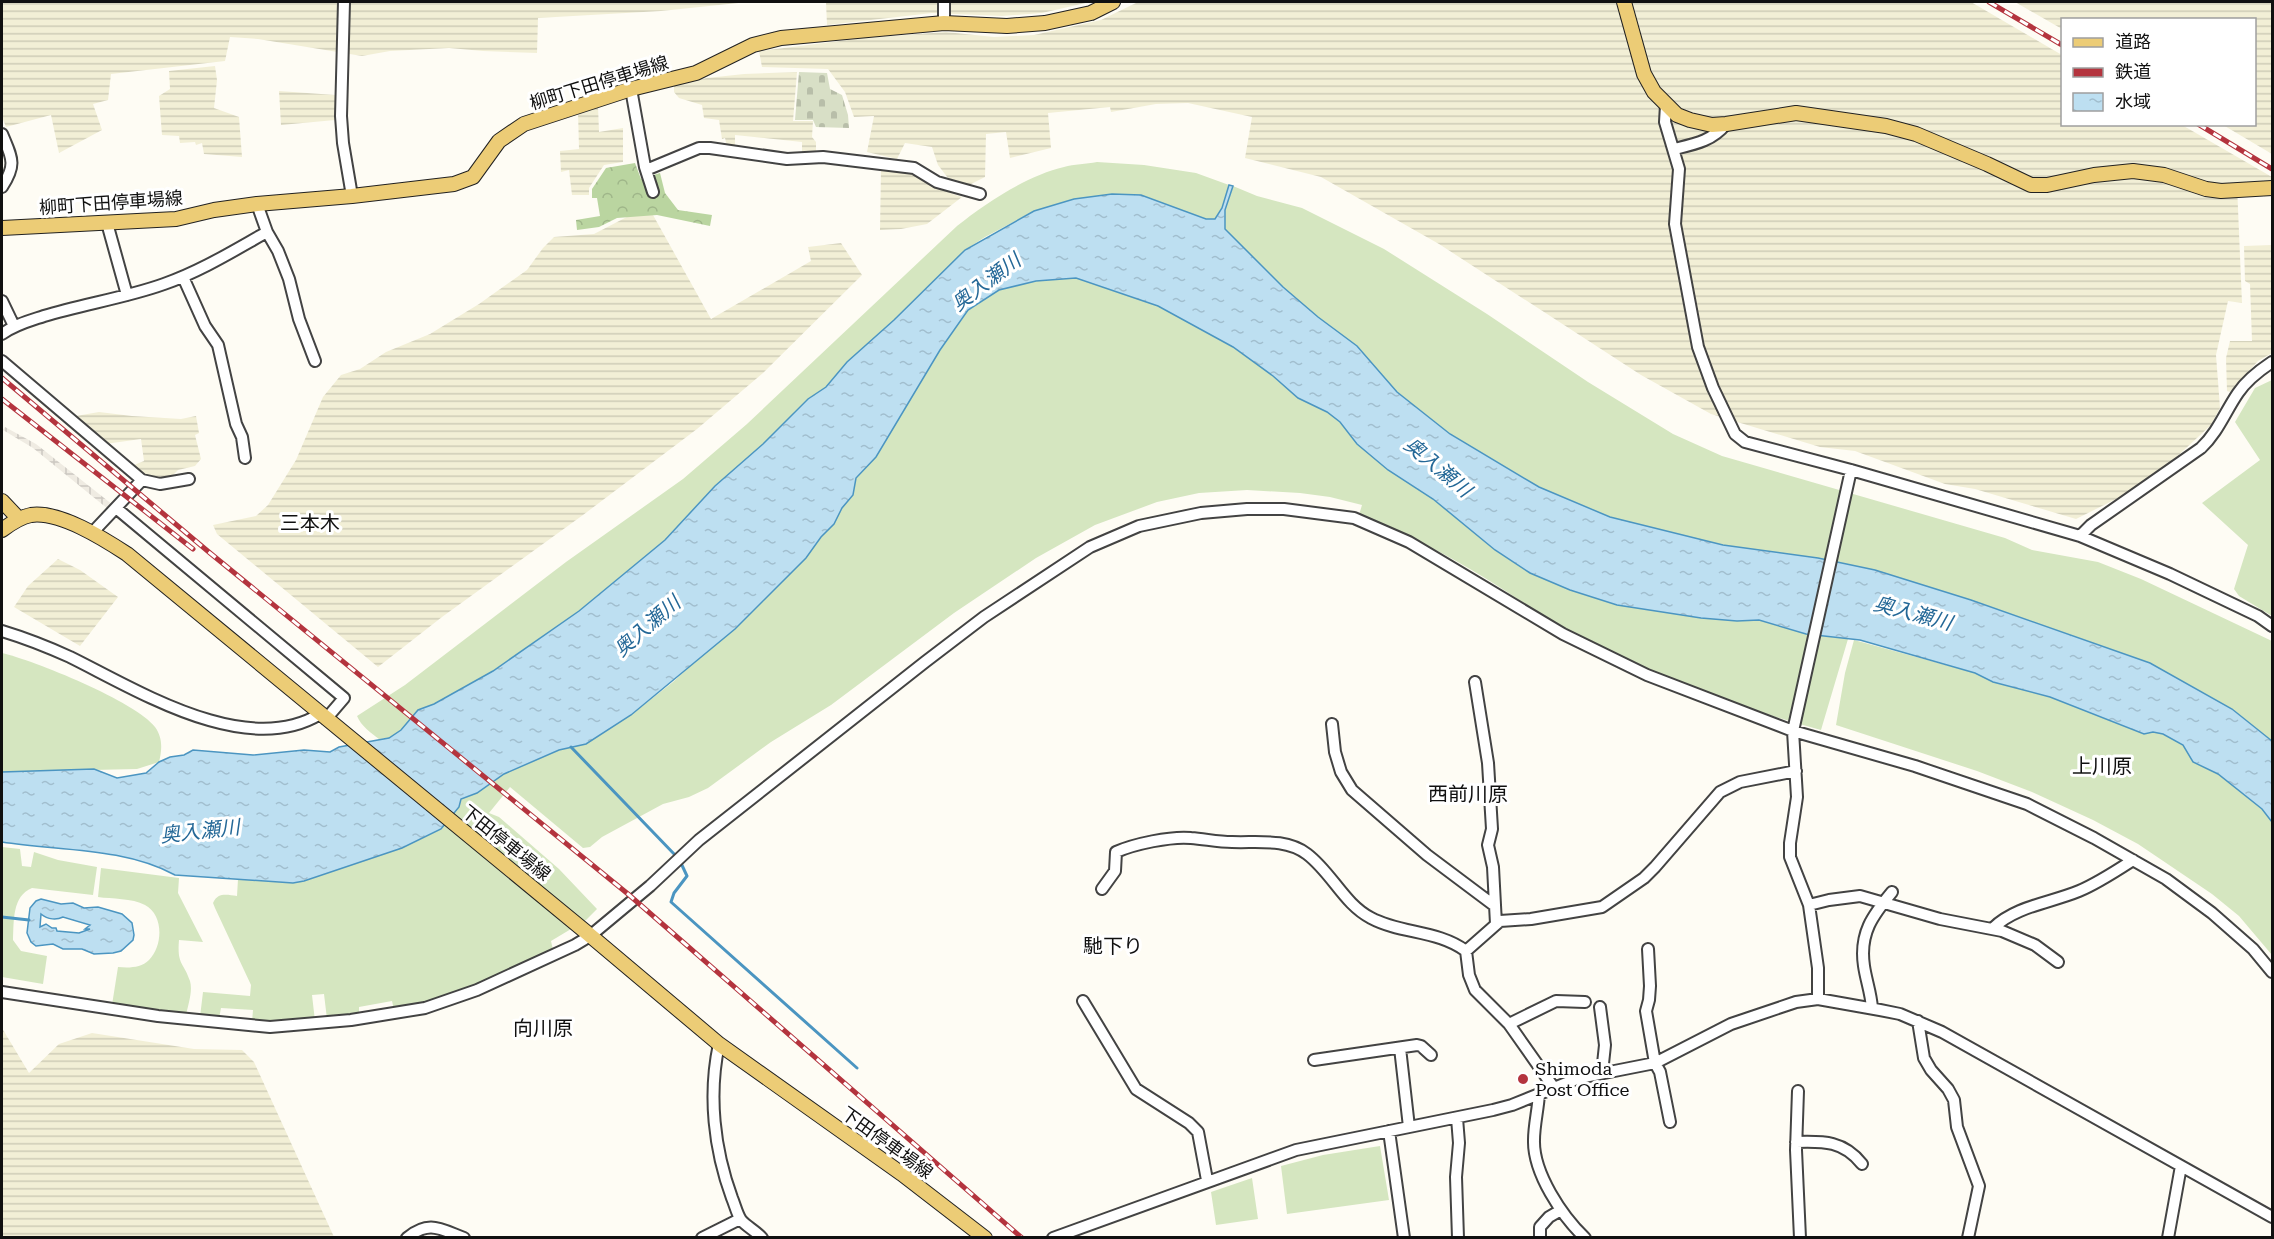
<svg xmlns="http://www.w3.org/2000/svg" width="2274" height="1239" font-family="'Roboto Serif','Noto Sans JP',serif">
	<defs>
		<pattern id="farmland-rules" width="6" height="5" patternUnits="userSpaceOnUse" patternTransform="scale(1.5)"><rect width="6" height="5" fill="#f2efd6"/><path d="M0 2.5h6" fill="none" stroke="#ceccb7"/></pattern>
		<pattern id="forest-crowns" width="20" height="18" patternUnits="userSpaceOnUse" patternTransform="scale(1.5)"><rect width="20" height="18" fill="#bad5a0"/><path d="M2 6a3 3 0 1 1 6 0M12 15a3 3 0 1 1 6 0" fill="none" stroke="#9fb689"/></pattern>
		<pattern id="cemetery-stones" width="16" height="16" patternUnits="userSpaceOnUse" patternTransform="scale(1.5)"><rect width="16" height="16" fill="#d8dfc6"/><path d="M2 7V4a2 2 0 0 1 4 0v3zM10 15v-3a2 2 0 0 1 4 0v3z" fill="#b8bea9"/></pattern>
		<pattern id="plaza-grid" width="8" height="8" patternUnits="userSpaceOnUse" patternTransform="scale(1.5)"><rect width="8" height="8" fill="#efebe2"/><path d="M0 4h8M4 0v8" fill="none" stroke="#ccc8c1"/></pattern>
		<pattern id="water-ripples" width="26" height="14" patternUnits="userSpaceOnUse" patternTransform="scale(1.5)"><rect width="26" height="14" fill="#bddff1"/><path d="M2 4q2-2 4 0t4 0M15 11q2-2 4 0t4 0" fill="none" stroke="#a1bece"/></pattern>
	</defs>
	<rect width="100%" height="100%" fill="#fefcf4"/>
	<path fill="url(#farmland-rules)" d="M2 2H748L661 11 538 18 537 53 483 51 449 48 390 51 362 56 258 39 230 37 225 61 111 74 108 100 93 104 102 130 59 153 51 115 6 127 2 117Z
		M826 2H1090L1042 13 1002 16 932 13 827 25Z
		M1138 2H1971L2062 55V124L2182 125 2272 177V182L2237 185 2242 303 2228 301 2216 355 2220 408 2211 425 2171 462 2120 497 2076 519 1975 489 1945 484 1855 451 1820 447 1711 414 1641 375 1439 244 1321 177 1245 158 1252 117 1188 103 1156 104 1111 112 1110 107 1048 113 1051 148 1010 158 1006 132 986 134 985 177 969 185 951 182 938 165 932 147 905 143 897 159 867 152 874 116 854 117 845 92 828 69 762 67 759 51 864 38 946 32 994 37 1034 35 1101 20Z
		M2015 2H2272V154L2223 125 2254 124V20H2062V29Z
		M215 66 217 80 214 108 239 117 242 157 204 154 202 143 196 145 195 142 180 143 179 136 162 135 159 96 170 89 169 71Z
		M797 72 793 121H813L812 137 816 142V151L802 153V142L735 135V147L727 146 725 138 722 139 719 120 704 118 702 105 679 98 674 92V85L707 78 744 74Z
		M279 91 335 95V120L281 125Z
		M598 106 599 132 623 128V162L604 165 589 188V195H572L569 170 561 172 560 151 579 149 578 111Z
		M881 169 911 172 950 193 962 197 927 224 901 229 880 230Z
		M648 206 711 319 811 261 808 247 841 243 862 275 763 373 697 429 583 515 442 617 378 667 217 534 213 525 256 516 268 505 296 460 323 397 341 375 360 369 386 352 430 334 479 304 527 270 543 248 554 237 594 234Z
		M2272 234V353L2258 361 2230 392 2227 391 2226 358 2230 341H2252L2250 284 2245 281 2244 246 2271 245Z
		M99 412 132 416 181 419 196 416 199 433 195 435 201 459 195 466 178 470 172 476 160 479 150 478 134 465 144 461 141 439 105 444 77 420 76 416Z
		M58 559 80 570 118 597 80 646 14 607 28 586Z
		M2 1028 29 1073 59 1044 92 1033 194 1049 242 1050 254 1062 334 1237H2Z"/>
	<path fill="#d5e6c0" d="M1097 162 1144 165 1196 173 1229 185 1222 208 1215 219H1206L1141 195 1074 199 1034 211 985 237 965 250 894 320 847 362 826 387 808 399 763 444 715 486 665 540 579 611 493 671 434 704 418 710 401 730 389 738 379 739C371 733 361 726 357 716L405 685 566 562 683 479 747 424 957 226C986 203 1028 175 1064 167 1074 164 1086 164 1097 162Z
		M1233 186 1257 196 1302 208 1384 249 1487 314 1588 382 1673 434 1722 456 2005 538 2032 550 2098 562 2141 579 2272 641V741L2232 709 2150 663 1971 600 1875 570 1818 558 1723 545 1610 517 1539 487 1450 434 1397 392 1357 346 1318 317 1283 287 1225 229V210Z
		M1076 278 1158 306 1233 347 1273 376 1298 398 1327 412 1340 422 1357 444 1433 499 1495 550 1530 573 1570 590 1617 605 1737 621 1759 620 1806 634 1848 639 1821 730C1739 708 1658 677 1583 638 1544 618 1508 591 1470 569 1434 548 1398 530 1359 515L1362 505 1330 497 1300 493 1247 490 1199 493 1157 502 1095 525 1036 558 954 613 831 705 771 742 708 788 689 797 663 804 602 837 590 847 583 848 510 787 489 813 499 817 559 869 597 909 586 920 551 941 553 950 476 986 435 1000 394 1010 392 1001 359 1007V1015L327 1019 324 994 312 995 315 1021 252 1022 253 1010 221 1008 219 1019 200 1017 203 992 250 996 251 985 215 908 213 903C218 892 227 895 237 896L238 879 293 883 304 881 362 861 459 807 461 799 477 793 504 774 559 750 586 744 631 715 673 682 806 558 821 537 834 524 842 508 853 495 856 478 876 457 940 350 968 310 999 290 1036 281Z
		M2272 380V616L2239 596 2234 589 2248 545 2202 503 2260 460 2235 422 2255 388Z
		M1854 640 1975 673 1993 682 2050 697 2144 734 2153 732 2163 734 2184 745 2193 762 2218 774 2262 809 2272 822V955L2239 916 2212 894 2138 844 2093 820 2032 792 1977 771 1836 725 1845 673Z
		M2 653C33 660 137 702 155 727 163 738 162 750 159 762L137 769 2 772Z
		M2 847 20 849 22 866 31 867 34 852 58 860 97 867 93 895 32 888C12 896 14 921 13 940L21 951 47 956 43 984 2 977Z
		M101 868 179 878 178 893 203 942 179 940C177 965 183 961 190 981 193 991 188 1005 186 1015L112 1005 118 967C129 968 141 968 149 960 163 946 164 915 145 905 132 898 112 899 98 897Z
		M1380 1146 1389 1200 1287 1214 1281 1166 1323 1155Z
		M1252 1178 1258 1219 1216 1225 1211 1192Z"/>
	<path fill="url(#forest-crowns)" d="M635 163 641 179 660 173 665 193 678 210 712 215 710 226 657 215 617 218 599 227 577 230 576 220 600 216 597 198H592V189L606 168Z"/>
	<path fill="url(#cemetery-stones)" d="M799 72 827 73 830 89 842 95 848 115 849 128 816 127 813 120H795Z"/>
	<path fill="url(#plaza-grid)" d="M5 427 36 444 113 505 108 509 33 448 3 430Z"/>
	<path fill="url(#water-ripples)" stroke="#4b95c1" stroke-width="1.5" fill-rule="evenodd" d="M1229 185 1233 186 1225 210V229L1283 287 1318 317 1357 346 1397 392 1450 434 1539 487 1610 517 1723 545 1818 558 1875 570 1971 600 2150 663 2232 709 2272 741V822L2262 809 2218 774 2193 762 2183 745 2163 734 2153 732 2144 734 2050 697 1993 682 1975 673 1860 640 1806 634 1759 620 1737 621 1701 618 1617 605 1570 590 1530 573 1495 550 1433 499 1388 470 1357 444 1340 422 1327 412 1298 398 1273 376 1233 347 1158 306 1076 278 1036 281 999 290 968 310 940 350 876 457 856 478 853 495 842 508 834 524 821 537 806 558 735 629 631 715 586 744 559 750 504 774 477 793 461 799 459 807 441 829 402 848 304 881 293 883 175 875C123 847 58 851 2 842V772L94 769 117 778 146 773 159 762 170 757 184 755 193 750 253 755 304 750 330 752 339 747 389 738 401 730 418 710 434 704 493 671 579 611 665 540 715 486 763 444 808 399 826 387 847 362 894 320 965 250 1034 211 1074 199 1112 194 1141 195 1206 219H1215L1222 208Z
		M41 899 61 904 73 903 84 908 98 907 122 914 132 923 134 935 133 940 121 951 113 953 94 954 82 949H63L53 944 36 946 31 942 27 933 30 908 36 901ZM41 914C48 920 57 920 63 917L90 925 85 929H90L79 933 57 931 56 928H52L46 924 40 927Z"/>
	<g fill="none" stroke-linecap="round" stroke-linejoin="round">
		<path stroke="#4b95c1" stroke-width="3" d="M571 747 676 856
			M680 861 687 876 674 893 671 902 857 1068
			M2 917 29 920"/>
		<g stroke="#434343" stroke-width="14">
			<path id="minor" d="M344 2 341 116 343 143 352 196
				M944 23V2
				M631 89 645 167 653 192
				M1666 105 1665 122 1679 169 1675 224 1698 347 1713 388 1735 434 1745 442 1851 470 2080 536 2170 574 2258 616 2272 626
				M2 134C12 158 17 164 2 187
				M1674 149C1695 144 1712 141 1726 124
				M646 170 699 148H710L787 159 823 157 914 168 937 182 980 194
				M257 204 267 232 278 251 289 279 299 319 315 361
				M107 223 127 295
				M183 277 205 326 218 345 236 424 242 437 245 458
				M2 301 14 326
				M2 334C14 325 29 321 44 316 83 304 125 298 164 284 201 271 233 251 267 232
				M2 361 142 480 160 484 189 479
				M116 508 344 698 326 719
				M92 533 142 480
				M2080 536 2091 525 2201 448C2218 432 2225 412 2238 393 2246 381 2260 370 2272 362
				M2 631C25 638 48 647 70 657 137 690 246 759 320 714
				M1475 682 1488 763 1492 829 1488 845 1493 867 1496 924
				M1332 724 1335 752 1341 772 1352 790 1427 855 1495 906
				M1102 889 1115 871 1116 852C1134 844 1171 836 1191 838 1205 839 1218 842 1232 842 1257 843 1286 838 1307 854 1332 873 1344 904 1371 918 1401 934 1438 930 1466 951L1469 975 1475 990 1509 1024 1554 1088
				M1809 905 1829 900 1860 896 1940 919 2002 931 2035 945 2058 962
				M1993 928C2016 906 2050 903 2079 891 2098 883 2116 871 2133 860
				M1648 949 1650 986 1649 1000 1646 1011 1655 1063 1660 1072 1670 1122
				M1466 951 1500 921 1531 919 1602 907 1644 878 1655 867 1720 792 1740 782 1796 771
				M2 992 158 1016 270 1027 351 1020 425 1008 477 990 575 945 590 936 650 886 699 840 925 662 984 617 1090 547 1139 526 1201 513 1247 509H1284L1354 518 1409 542 1563 634 1647 675 1793 731 1915 766 2027 804 2094 838 2166 879 2212 913 2253 949 2272 972
				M1818 999V968L1809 905 1790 857V843L1797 797 1793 731 1851 470
				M1083 1001 1136 1089 1189 1123 1198 1132 1207 1180
				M1600 1007 1605 1045 1602 1073
				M1872 1008C1871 993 1866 980 1864 966 1859 933 1873 915 1892 892
				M1918 1021 1924 1058 1931 1070 1948 1089 1954 1100 1957 1127 1979 1186 1968 1238
				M1509 1024 1556 1001 1585 1002
				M719 1044C708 1095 714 1149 732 1198 735 1205 737 1214 741 1220 746 1226 756 1231 762 1238
				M1400 1048 1409 1127
				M1314 1060 1417 1045 1421 1046 1431 1055
				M1798 1091 1796 1150 1800 1238
				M1539 1094C1538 1110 1534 1125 1534 1140 1533 1173 1562 1216 1585 1238
				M1457 1118 1459 1143 1456 1177 1458 1238
				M1389 1131 1404 1238
				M1796 1142C1824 1141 1844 1141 1862 1164
				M407 1238C429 1220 440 1229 464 1238
				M702 1238 740 1219
				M1053 1238 1296 1150 1493 1110 1512 1105 1579 1078 1655 1063 1731 1024 1796 1002 1818 999 1880 1010 1900 1014 1942 1032 2272 1217
				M1540 1238V1227L1549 1217 1561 1210
				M2168 1238 2181 1166"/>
		</g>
		<g stroke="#212121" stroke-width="16">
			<path id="major" d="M1624 2 1644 74 1654 92 1677 115 1690 120 1712 125 1726 124 1796 113 1886 126 1916 134 1987 164 2031 185H2047L2094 175 2133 171 2164 175 2206 189 2221 191 2272 188
				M2 228 176 219 214 210 257 204 352 196 454 184 473 177 499 141 524 124 631 89 696 73 753 45 781 38 944 23 1007 26 1045 23 1091 13 1113 2
				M2 501 19 519
				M2 530C10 524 20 517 31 515 60 511 104 539 127 554L586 932 719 1044 902 1174 985 1238"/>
		</g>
		<use href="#minor" stroke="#fff" stroke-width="10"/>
		<use href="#major" stroke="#eccc76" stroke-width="14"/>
		<g stroke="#b4343e" stroke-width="5">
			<path id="rail" d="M1989 2 2062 45
				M2198 124 2272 169
				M2 378 210 553 628 894 1022 1238
				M2 399 193 549"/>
		</g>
		<use href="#rail" stroke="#fff" stroke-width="3" stroke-dasharray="9" stroke-linecap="butt"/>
	</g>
	<circle fill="#b4343e" stroke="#fff" stroke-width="2" cx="1523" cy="1079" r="6"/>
	<g text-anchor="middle" stroke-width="6" stroke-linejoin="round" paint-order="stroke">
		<g font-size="18" fill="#101010" stroke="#fff">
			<text transform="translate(599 83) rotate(-17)" y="6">柳町下田停車場線</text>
			<text transform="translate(111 203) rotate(-4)" y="6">柳町下田停車場線</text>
			<text transform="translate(506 843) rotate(39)" y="6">下田停車場線</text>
			<text transform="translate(887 1143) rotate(36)" y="6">下田停車場線</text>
		</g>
		<g font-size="18" fill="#101010" stroke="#fff" text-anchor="start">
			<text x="1535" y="1075">Shimoda<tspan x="1535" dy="21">Post Office</tspan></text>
		</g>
		<g font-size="20" font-style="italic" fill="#246897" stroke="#fff">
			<text transform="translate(986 282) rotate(-37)" y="7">奥入瀬川</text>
			<text transform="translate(1438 467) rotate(40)" y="7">奥入瀬川</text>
			<text transform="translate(1913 613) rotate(15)" y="7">奥入瀬川</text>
			<text transform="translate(647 626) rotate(-41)" y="7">奥入瀬川</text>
			<text transform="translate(200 831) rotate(-6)" y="7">奥入瀬川</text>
		</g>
		<g font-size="20" fill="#101010" stroke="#fff">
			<text x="310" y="530">三本木</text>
			<text x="2102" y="773">上川原</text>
			<text x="1468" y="801">西前川原</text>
			<text x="1113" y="953">馳下り</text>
			<text x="543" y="1035">向川原</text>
		</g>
	</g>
	<rect width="2274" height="1239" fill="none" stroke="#101010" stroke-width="6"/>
	<rect x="2061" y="18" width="195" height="108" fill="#ffffff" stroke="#9f9f9f" stroke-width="1.5"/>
	<rect x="2073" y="38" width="30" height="9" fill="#eccc76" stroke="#9f9f9f" stroke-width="1.5"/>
	<text x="2115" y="48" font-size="18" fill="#101010">道路</text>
	<rect x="2073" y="68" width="30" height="9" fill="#b4343e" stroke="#9f9f9f" stroke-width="1.5"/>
	<text x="2115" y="78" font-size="18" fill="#101010">鉄道</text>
	<rect x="2073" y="93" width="30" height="18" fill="url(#water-ripples)" stroke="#9f9f9f" stroke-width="1.5"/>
	<text x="2115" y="108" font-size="18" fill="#101010">水域</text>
</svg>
